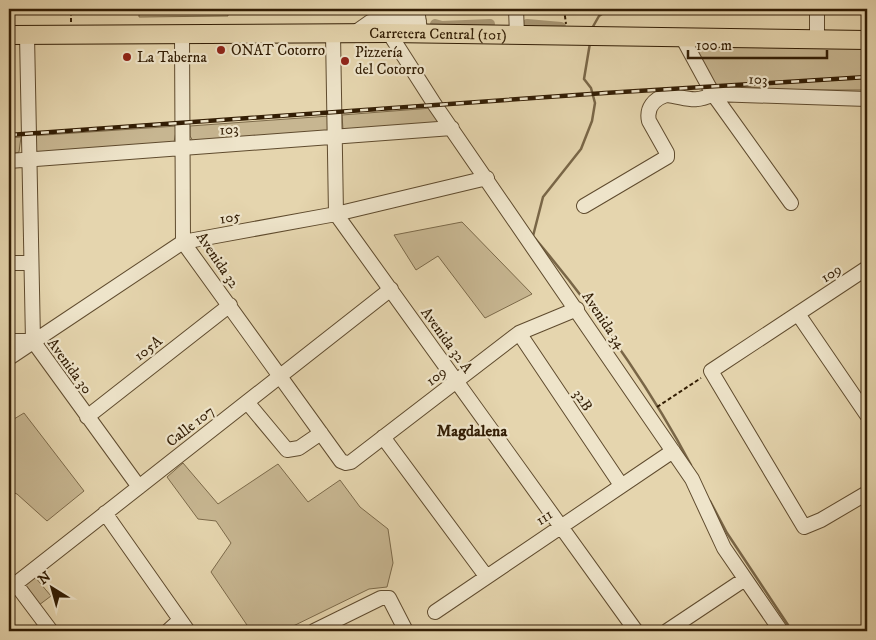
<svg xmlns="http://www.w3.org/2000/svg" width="876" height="640" font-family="'IM FELL DW Pica',serif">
	<rect width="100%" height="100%" fill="#e5d5ae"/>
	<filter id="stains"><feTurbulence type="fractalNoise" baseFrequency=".004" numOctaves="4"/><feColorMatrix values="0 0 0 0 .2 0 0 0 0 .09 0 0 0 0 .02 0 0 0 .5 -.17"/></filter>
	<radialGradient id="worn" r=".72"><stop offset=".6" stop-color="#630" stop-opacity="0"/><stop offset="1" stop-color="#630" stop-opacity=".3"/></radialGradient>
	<path fill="#c7b691" stroke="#7c6a4a" d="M139 9H228V16L139 17Z
		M695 46 867 48V90H793L717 85 710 77Z
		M432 108 439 123 343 130 342 115Z
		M329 116 328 132 193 141 190 136V126Z
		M177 126 174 142 39 152 35 151 31 136Z
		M21 137 19 152 9 155V138Z
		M462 222 532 294 485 318 438 256 416 270 394 235Z
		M24 413 84 491 47 521 17 494 9 491V422Z
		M183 463 218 504 278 464 308 502 340 480 360 507 388 529 393 563 387 587 369 589 283 631H251L211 572 231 543 216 521 198 519 167 477Z
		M35 577 51 596 39 605 24 585Z"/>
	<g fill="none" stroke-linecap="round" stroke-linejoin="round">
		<path stroke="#796647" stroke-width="2.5" d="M591 30 599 16 609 9
			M590 43 584 79 591 88 595 103 592 121 581 149 543 197 533 236C592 306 648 384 691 465
			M710 501 727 533 792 631"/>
		<path stroke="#a89674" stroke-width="10" d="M435 24 442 26 490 24
			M527 24 561 27"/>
		<g stroke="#5f4b2e" stroke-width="16">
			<path id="minor" d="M417 9 420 30
				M516 9 517 35
				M817 9V40
				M389 33 435 105 692 479 724 548 781 631
				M333 34 336 214 636 631
				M353 34 370 22 419 21
				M27 35 33 341 139 487
				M182 35 183 242 341 461 346 463 351 462 519 333 577 309
				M682 37 713 94 867 99
				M9 161 452 128
				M584 206 667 157V153L649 121C646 108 654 99 666 95 686 97 694 104 713 94L791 203
				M9 263H30
				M867 268 711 371 804 527 821 520 867 493
				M798 314 867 415
				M519 333 621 485
				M9 341H33
				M9 358 183 242 336 214 487 178
				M247 402 287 450 299 448 321 433
				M87 417 230 305
				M383 437 486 576
				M105 513 188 631
				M15 583 51 631
				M9 589 391 289
				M435 612 673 451
				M168 631 180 620
				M314 631 381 598H389L406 631
				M667 631 745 579"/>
		</g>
		<g stroke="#321d04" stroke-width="20">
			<g id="major">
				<path id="s1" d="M9 35 389 33 867 40"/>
			</g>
		</g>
		<path stroke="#321d04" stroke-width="2" stroke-dasharray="4 2.5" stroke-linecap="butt" d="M564 9 566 24
			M71 22V9
			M657 407 701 378"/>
		<use href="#minor" stroke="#eee4ca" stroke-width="14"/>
		<use href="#major" stroke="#e5d5ae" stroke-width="18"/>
		<g stroke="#321d04" stroke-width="4.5">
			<path id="rail" d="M9 135 605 93 867 77"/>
		</g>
		<use href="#rail" stroke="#eee4ca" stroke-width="2.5" stroke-dasharray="8" stroke-linecap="butt"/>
	</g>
	<g fill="#8f2418" stroke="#eee4ca" stroke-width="2">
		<circle cx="221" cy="50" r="5"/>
		<circle cx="127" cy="57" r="5"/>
		<circle cx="345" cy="61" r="5"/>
	</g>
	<g text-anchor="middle" stroke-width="4.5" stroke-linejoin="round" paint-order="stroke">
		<g font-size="15" fill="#321d04" stroke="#eee4ca">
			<text dy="5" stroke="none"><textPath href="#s1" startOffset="429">Carretera Central (101)</textPath></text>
			<text transform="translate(758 79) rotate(2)" y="5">103</text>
			<text transform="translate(229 129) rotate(-4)" y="5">103</text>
			<text transform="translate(230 217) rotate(-10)" y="5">105</text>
			<text transform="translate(218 260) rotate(56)" y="5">Avenida 32</text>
			<text transform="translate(831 273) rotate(-34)" y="5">109</text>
			<text transform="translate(604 320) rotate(56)" y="5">Avenida 34</text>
			<text transform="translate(447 340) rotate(54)" y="5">Avenida 32 A</text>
			<text transform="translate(148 348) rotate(-38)" y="5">105A</text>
			<text transform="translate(70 366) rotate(54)" y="5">Avenida 30</text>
			<text transform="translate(436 376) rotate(-38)" y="5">109</text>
			<text transform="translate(583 400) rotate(56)" y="5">32B</text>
			<text transform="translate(190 426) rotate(-38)" y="5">Calle 107</text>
			<text transform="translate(544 517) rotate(-34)" y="5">111</text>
		</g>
		<g font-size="15" fill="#321d04" stroke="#eee4ca" text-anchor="start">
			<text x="231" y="55">ONAT Cotorro</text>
			<text x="355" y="57">Pizzería<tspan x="355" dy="17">del Cotorro</tspan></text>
			<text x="137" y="62">La Taberna</text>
		</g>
		<g font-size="16" font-weight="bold" fill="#321d04" stroke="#eee4ca">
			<text x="472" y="436">Magdalena</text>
		</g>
	</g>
	<rect width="876" height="640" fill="none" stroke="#e5d5ae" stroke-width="30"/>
	<rect x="10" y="10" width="856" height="620" fill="none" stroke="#321d04" stroke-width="2.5"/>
	<rect x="15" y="15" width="846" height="610" fill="none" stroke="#321d04"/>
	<g transform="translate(52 588) rotate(323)" stroke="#eee4ca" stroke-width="4" paint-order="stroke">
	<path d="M0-4L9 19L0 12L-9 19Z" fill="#321d04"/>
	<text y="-8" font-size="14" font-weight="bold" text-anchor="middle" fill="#321d04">N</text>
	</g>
	<path d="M688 50v8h139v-8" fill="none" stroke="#321d04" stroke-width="2.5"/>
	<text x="696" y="50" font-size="15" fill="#321d04" stroke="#eee4ca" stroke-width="4" paint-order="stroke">100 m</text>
	<rect width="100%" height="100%" filter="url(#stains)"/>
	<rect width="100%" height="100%" fill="url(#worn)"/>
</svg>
